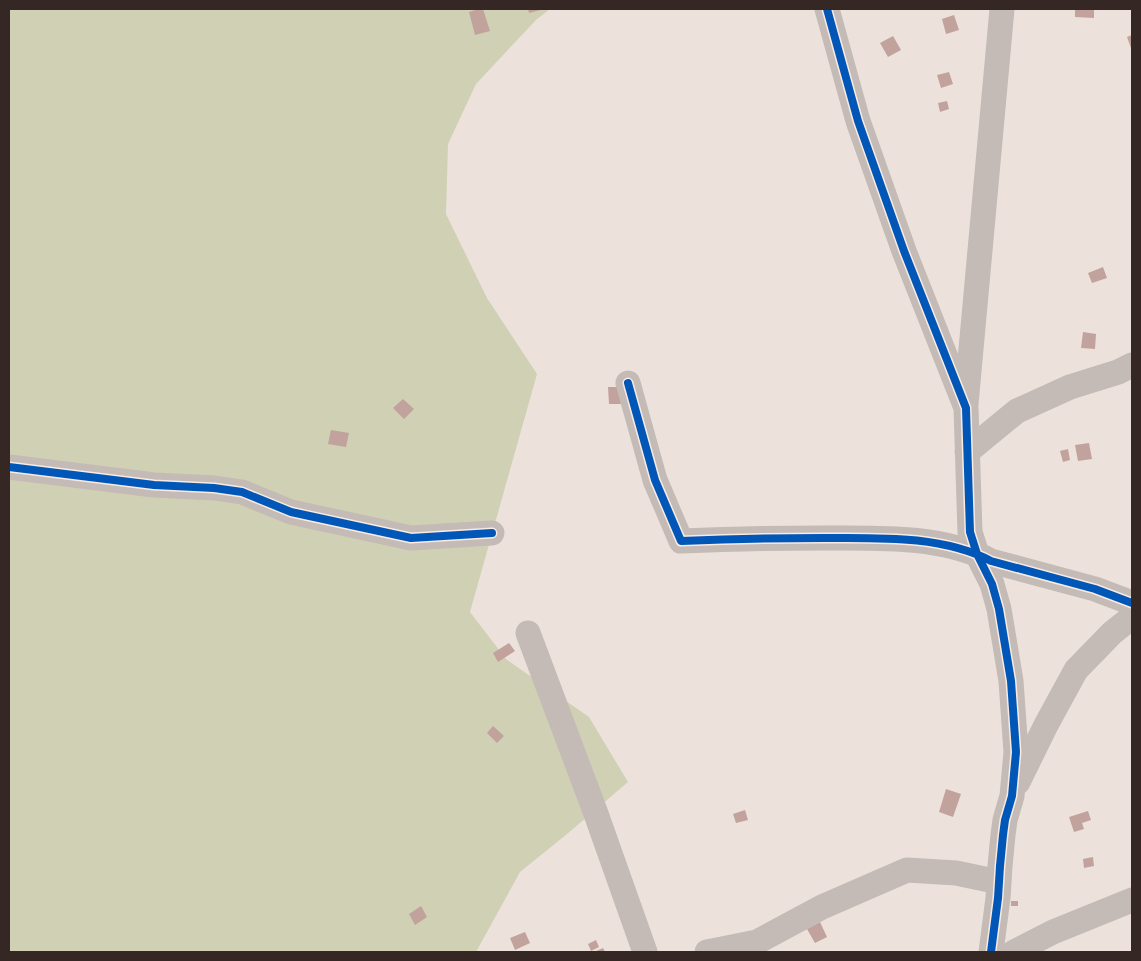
<svg xmlns="http://www.w3.org/2000/svg" width="1141" height="961" font-family="'Alegreya Sans',sans-serif">
	<rect width="100%" height="100%" fill="#ece2db"/>
	<path fill="#d0d0b4" d="M9 9H550L536 20 476 84 448 144 446 214 487 298 537 374 470 612 506 659 589 717 628 782 567 834 520 872 476 952H9Z"/>
	<path fill="#c1a29c" d="M479 9H483L490 31 475 35 469 12Z
		M528 9H544L529 13Z
		M1075 9H1094V18L1075 17Z
		M954 15 959 30 946 34 942 19Z
		M1132 35V51L1127 37Z
		M893 36 901 50 888 57 880 43Z
		M949 72 953 84 941 88 937 75Z
		M947 101 949 109 940 112 938 103Z
		M1103 267 1107 278 1092 283 1088 273Z
		M1083 332 1096 334 1095 349 1081 348Z
		M608 387H620L621 404H609Z
		M403 399 414 409 404 419 393 408Z
		M331 430 349 433 346 447 328 444Z
		M1089 443 1092 459 1078 461 1075 445Z
		M1068 449 1070 460 1063 462 1060 451Z
		M509 643 515 651 498 662 493 653Z
		M493 726 504 736 497 743 487 733Z
		M946 789 961 794 953 817 939 812Z
		M745 810 748 820 736 823 733 814Z
		M1088 811 1091 820 1082 823 1084 829 1074 832 1069 817Z
		M1093 857 1094 866 1084 868 1083 859Z
		M1011 901H1018V906H1011Z
		M421 906 427 917 415 925 409 914Z
		M820 922 827 937 815 943 807 929Z
		M525 932 530 943 515 950 510 938Z
		M596 940 599 947 591 951 588 944Z
		M603 948 605 952H594Z"/>
	<g fill="none" stroke-linecap="round" stroke-linejoin="round">
		<path stroke="#c4bab6" stroke-width="25" d="M827 9 858 121 904 251 966 408 970 532 977 554 992 584 999 609 1011 681 1016 752 1012 796 1005 820 1003 835 1000 866 998 898 991 952
			M628 383 655 480 681 541C729 539 775 538 823 538 877 538 942 535 991 561L1095 589 1132 603
			M966 404 1002 9
			M967 452 1017 411 1070 387 1118 372 1132 365
			M9 467 154 485 214 488 242 492 291 512 411 538 492 533
			M528 633 595 811 645 952
			M1018 782 1046 725 1076 670 1112 633 1132 617
			M707 952 757 942 822 907 907 870 956 873 999 882
			M1014 952 1053 932 1132 900"/>
		<g stroke="#faebe2" stroke-width="11">
			<path id="cycleway" d="M827 9 858 121 904 251 966 408 970 532 977 554 992 584 999 609 1011 681 1016 752 1012 796 1005 820 1003 835 1000 866 998 898 991 952
				M628 383 655 480 681 541C729 539 775 538 823 538 877 538 942 535 991 561L1095 589 1132 603
				M9 467 154 485 214 488 242 492 291 512 411 538 492 533"/>
		</g>
		<use href="#cycleway" stroke="#0057b8" stroke-width="8"/>
	</g>
	<rect width="1141" height="961" fill="none" stroke="#342724" stroke-width="20"/>
</svg>
